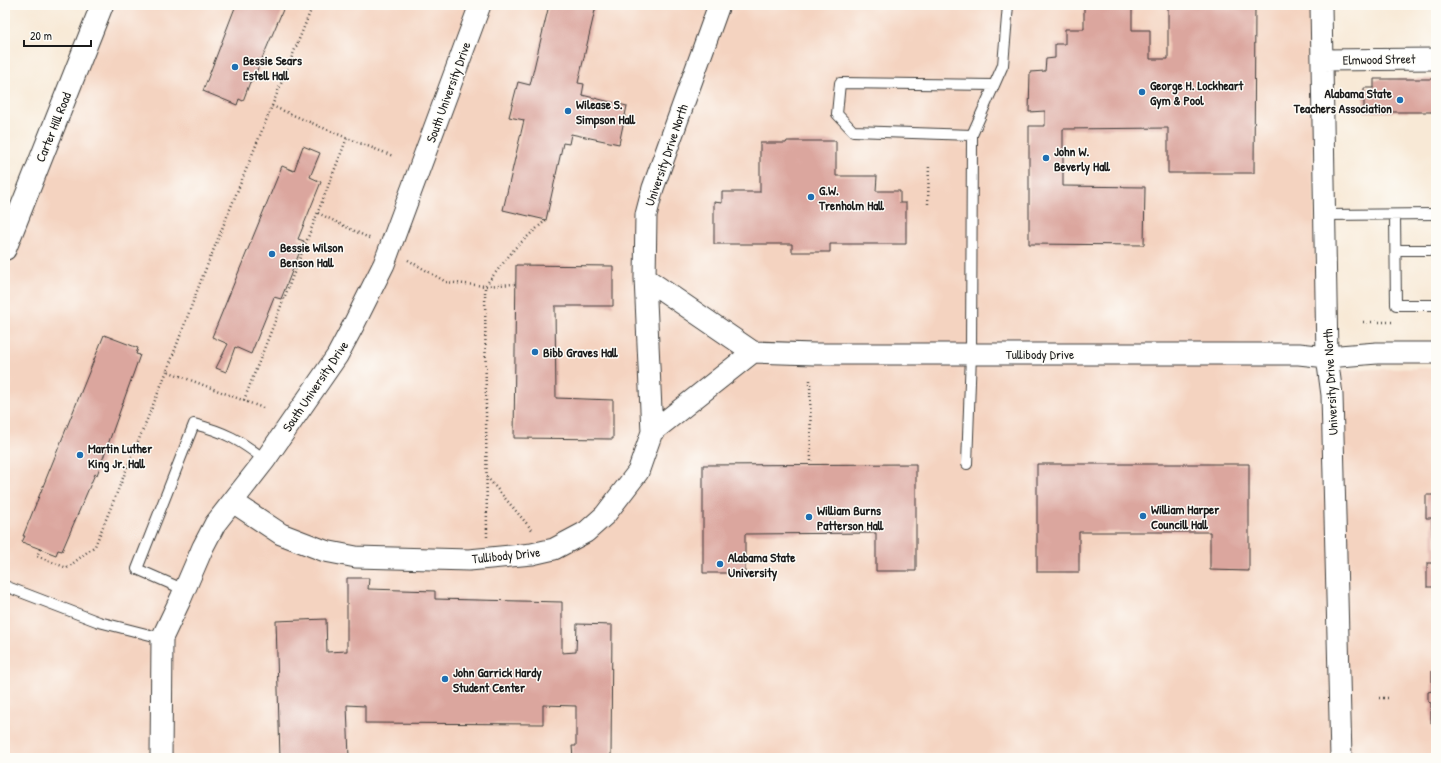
<svg xmlns="http://www.w3.org/2000/svg" width="1441" height="763" font-family="'Patrick Hand',sans-serif">
	<rect width="100%" height="100%" fill="#fdfcf7"/>
	<filter id="ink" filterUnits="userSpaceOnUse"><feTurbulence type="fractalNoise" baseFrequency=".025" numOctaves="2"/><feDisplacementMap in="SourceGraphic" scale="8" xChannelSelector="R" yChannelSelector="G"/><feConvolveMatrix kernelMatrix="1 2 1 2 8 2 1 2 1" color-interpolation-filters="sRGB"/></filter>
	<filter id="wash" filterUnits="userSpaceOnUse"><feTurbulence type="fractalNoise" baseFrequency=".012" numOctaves="4" result="noise"/><feDisplacementMap in="SourceGraphic" scale="16" xChannelSelector="R" yChannelSelector="G"/><feGaussianBlur stdDeviation="0.9" result="paint"/><feColorMatrix in="noise" values="0 0 0 0 0 0 0 0 0 0 0 0 0 0 0 0 0 1.4 0 .05"/><feComposite in="paint" operator="in"/></filter>
	<g filter="url(#wash)">
		<rect width="100%" height="100%" fill="#f8e9d6"/>
		<path fill="#f4d3c0" d="M111 5H1311L1317 370 1436 368V758H5V277Z"/>
		<g id="blocks">
			<path fill="#dba69e" d="M236 5H285L252 82H250L243 101 239 99 237 105 203 91Z
				M549 5 596 6 578 83 584 84 582 95 627 106 619 144 571 134 569 144 563 143 546 220 503 210 524 120 509 117 518 82 530 85Z
				M1084 5H1132V30H1150V59H1168V5H1255L1254 173H1168V128L1063 129V186L1145 187 1144 245 1029 244V126H1045V111L1029 112 1030 72 1045 71 1046 59 1055 58V44H1065V29H1084Z
				M1374 79H1436V112H1364V88H1374Z
				M787 141H836V176H877L876 191H900V203H906V244H830V252H792V244H714V202L722 203V192H760V143H786Z
				M303 146 320 153 310 177 321 182 298 239 304 241 281 299 274 297 251 354 235 347 226 372 216 368 228 344 212 337 282 166 294 171Z
				M516 265 613 266V306H555L556 398 613 400V439L514 438Z
				M104 335 138 348 136 354 140 355 97 475 95 474 62 551 58 550 56 555 22 542 25 536H23Z
				M916 464V571H876V533L745 534V573H703V465Z
				M1037 464H1249V571L1210 570V532H1079V572H1037Z
				M1426 495H1435L1436 587H1427V563H1433L1432 518H1426Z
				M347 578H369L368 589 435 591V599L562 602V653L576 652 577 624 612 625 611 758H573L572 746H576V706L543 705V724L365 723V706L347 705 349 758H280L276 621 326 619 327 652 347 651Z
				M1432 671H1436V723H1431V703L1428 702V692L1432 691Z"/>
		</g>
	</g>
	<g filter="url(#ink)">
		<use href="#blocks" fill-opacity="0" stroke="#3d3b38" stroke-width="1"/>
		<g fill="none" stroke-linecap="round" stroke-linejoin="round">
			<g stroke="#3d3b38" stroke-width="12">
				<path id="service" d="M972 135 853 131 837 114 840 83 994 85
					M1325 215 1436 214
					M1395 215 1396 305H1436
					M1396 250H1436
					M967 464 971 354 972 135 1003 65 1008 5
					M5 586 99 622 162 638
					M185 590 137 569 194 424C225 432 240 440 265 460"/>
			</g>
			<g stroke="#3d3b38" stroke-width="23">
				<path id="minor" d="M1321 5 1327 357 1332 395 1341 758
					M1322 60 1436 59
					M645 278 753 352 814 354H1299L1327 357 1377 353H1436
					M652 432 645 278 646 215 653 188 719 5
					M233 502 281 534 325 551 356 557 469 560 532 554 554 549 586 532 605 515 638 472 652 432 753 352
					M161 758 162 638 181 598 203 547 215 524 265 460 337 356 354 324 384 264 480 5"/>
			</g>
			<g stroke="#3d3b38" stroke-width="24">
				<path id="secondary" d="M5 249 102 5"/>
			</g>
			<path stroke="#3d3b38" stroke-width="2.5" stroke-dasharray="1 3" stroke-linecap="butt" d="M272 106 347 138
				M928 204 929 164
				M318 213 371 239
				M408 260 446 282 485 286 515 284
				M1363 322H1392
				M810 380 811 464
				M244 400 347 138 393 156
				M263 408 167 371 200 283 313 5
				M487 477 533 531
				M487 537 485 286 516 247 546 220
				M40 549 37 556 67 568 95 546 167 371
				M1379 698H1391"/>
			<use href="#service" stroke="#fff" stroke-width="10"/>
			<use href="#minor" stroke="#fff" stroke-width="21"/>
			<use href="#secondary" stroke="#fff" stroke-width="22"/>
		</g>
	</g>
	<g fill="#1f6fb2" stroke="#fdfcf7" stroke-width="1.5">
		<circle cx="235" cy="67" r="4"/>
		<circle cx="1142" cy="92" r="4"/>
		<circle cx="1400" cy="100" r="4"/>
		<circle cx="568" cy="111" r="4"/>
		<circle cx="1046" cy="158" r="4"/>
		<circle cx="811" cy="197" r="4"/>
		<circle cx="272" cy="254" r="4"/>
		<circle cx="535" cy="352" r="4"/>
		<circle cx="80" cy="455" r="4"/>
		<circle cx="1143" cy="516" r="4"/>
		<circle cx="809" cy="517" r="4"/>
		<circle cx="720" cy="564" r="4"/>
		<circle cx="445" cy="679" r="4"/>
	</g>
	<g text-anchor="middle" stroke-width="3" stroke-linejoin="round" paint-order="stroke">
		<g font-size="13" fill="#1c1c1c" stroke="#fdfcf7">
			<text transform="translate(1379 59) rotate(-1)" y="5">Elmwood Street</text>
			<text transform="translate(448 92) rotate(-70)" y="5">South University Drive</text>
			<text transform="translate(53 127) rotate(-68)" y="5">Carter Hill Road</text>
			<text transform="translate(666 155) rotate(-71)" y="5">University Drive North</text>
			<text x="1040" y="359">Tullibody Drive</text>
			<text transform="translate(1330 382) rotate(-93)" y="5">University Drive North</text>
			<text transform="translate(315 386) rotate(-56)" y="5">South University Drive</text>
			<text transform="translate(506 555) rotate(-6)" y="5">Tullibody Drive</text>
		</g>
		<g font-size="13" font-weight="bold" fill="#1c1c1c" stroke="#fdfcf7" text-anchor="start">
			<text x="243" y="65">Bessie Sears<tspan x="243" dy="15">Estell Hall</tspan></text>
			<text x="1150" y="90">George H. Lockheart<tspan x="1150" dy="15">Gym &amp; Pool</tspan></text>
			<text x="1392" y="98" text-anchor="end">Alabama State<tspan x="1392" dy="15">Teachers Association</tspan></text>
			<text x="576" y="109">Wilease S.<tspan x="576" dy="15">Simpson Hall</tspan></text>
			<text x="1054" y="156">John W.<tspan x="1054" dy="15">Beverly Hall</tspan></text>
			<text x="819" y="195">G.W.<tspan x="819" dy="15">Trenholm Hall</tspan></text>
			<text x="280" y="252">Bessie Wilson<tspan x="280" dy="15">Benson Hall</tspan></text>
			<text x="543" y="357">Bibb Graves Hall</text>
			<text x="88" y="453">Martin Luther<tspan x="88" dy="15">King Jr. Hall</tspan></text>
			<text x="1151" y="514">William Harper<tspan x="1151" dy="15">Councill Hall</tspan></text>
			<text x="817" y="515">William Burns<tspan x="817" dy="15">Patterson Hall</tspan></text>
			<text x="728" y="562">Alabama State<tspan x="728" dy="15">University</tspan></text>
			<text x="453" y="677">John Garrick Hardy<tspan x="453" dy="15">Student Center</tspan></text>
		</g>
	</g>
	<rect width="1441" height="763" fill="none" stroke="#fdfcf7" stroke-width="20"/>
	<path d="M24 40v6h67v-6" fill="none" stroke="#1c1c1c" stroke-width="2"/>
	<text x="30" y="40" font-size="12" fill="#1c1c1c" stroke="#fdfcf7" stroke-width="3" paint-order="stroke">20 m</text>
</svg>
